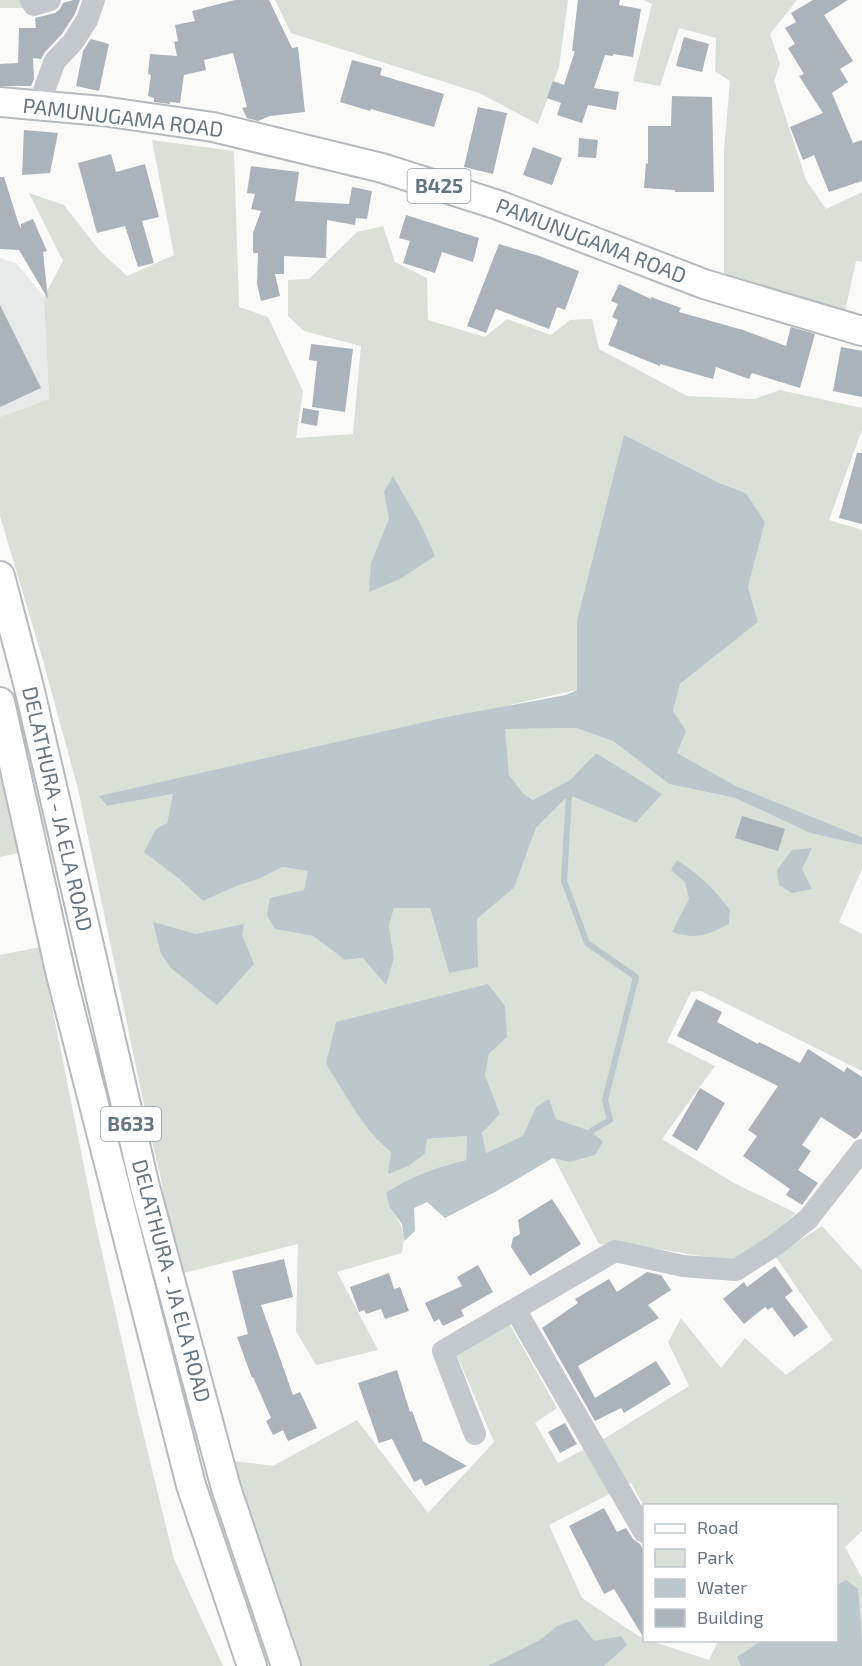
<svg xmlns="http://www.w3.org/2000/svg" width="862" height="1666" font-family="'Exo 2',sans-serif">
	<rect width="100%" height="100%" fill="#fafaf8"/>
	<path fill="#e8e9e9" d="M0 258 17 264 44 297 49 399 0 417Z"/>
	<path fill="#dadfd7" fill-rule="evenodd" d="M0 0H23L30 8H0Z
		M275 0H568L559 67 538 124 479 93 291 33Z
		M644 0H797L770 34 780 64 774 81 806 180 826 209 862 192V262L856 261 844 316 724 280V150L730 81 715 71 716 38 679 28 660 86 633 81 652 4Z
		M152 140 234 151 239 307 268 317 303 391 296 438 353 434 361 346 304 331 288 316V280L309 279 357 232 383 226 395 262 427 278 428 320 485 337 507 319 551 335 570 320 592 319 599 349 687 396 754 399 780 390 862 408V430L829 520 862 530V837L736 786 676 753 673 711 680 684 758 622 748 587 765 522 746 493 717 482 577 621V690L100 796 107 806 173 794 167 823 177 877 203 901 237 886 261 878 282 867 309 871 304 890 275 929 313 936 345 960 363 958H394L389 926 394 908H430L449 973 477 919 514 888 536 828 569 795 636 823 661 795 596 753 570 780 533 800 524 794 509 775 504 729 576 728 613 741 669 784 735 798 810 833 862 845V869L839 922 862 934V1071L701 991 691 992 667 1042 715 1066 662 1139 734 1183 796 1213 742 1260 730 1261 659 1249 599 1244 554 1158 569 1162 591 1131 556 1119 549 1100 536 1107 524 1136 486 1153 482 1133 500 1114 485 1075 489 1054 507 1037 380 1143 391 1152 427 1139 467 1136 466 1160 446 1165 390 1208C402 1225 406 1232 402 1253L337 1272 378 1350 316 1365 296 1331 298 1244 180 1274 165 1214 162 1183 149 1129 78 789 42 657 0 516V417L49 399 44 297 63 261 29 193 64 205 99 250 127 276 174 255Z
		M0 773 18 853 0 857Z
		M40 947 96 1226 138 1412 174 1559 223 1666H0V955Z
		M822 1226 862 1270V1531L845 1547 862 1578V1666H298L227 1460 273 1466 357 1420 428 1513 494 1442 456 1353 509 1323 557 1408 535 1423 558 1463 602 1440 689 1386 668 1342 681 1318 721 1368 745 1338 786 1375 833 1340 775 1256ZM631 1483 644 1506H836V1640L718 1641 709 1660 651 1641 644 1640V1638L640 1637 582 1598 549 1525Z"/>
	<path fill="#bbc7cb" d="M624 435 717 482 746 493 765 522 748 587 758 622 680 684 673 711 686 731 677 753 736 786 862 837V845L810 833 735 798 669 784 613 741 576 728 505 729 509 775 524 794 533 800 570 780 596 753 662 794 636 823 569 795 536 828 514 888 477 919 478 967 449 973 430 908H394L389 926 394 958 386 985 363 958 345 960 313 936 275 929 267 915 270 898 304 890 308 871 282 867 261 878 237 886 203 901 177 877 144 852 156 829 167 823 173 794 107 806 99 796 447 717 566 695 577 690V621Z
		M393 476 421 525 435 556 400 579 369 592 371 563 389 519 384 492Z
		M812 848 802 869 812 889 792 893 779 885 777 870 792 850Z
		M677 860C701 877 712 886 730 910L729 924C707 935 697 940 672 932L689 899 685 882 671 870Z
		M153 922 196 934 244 924 242 935 254 964 217 1005 171 968 161 954Z
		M488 984 505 1006 507 1037 489 1054 485 1075 500 1114 482 1133 486 1153 523 1136 536 1107 549 1099 556 1119 591 1131 603 1142 595 1155 569 1162 553 1158 495 1192 445 1218 427 1202 414 1208 415 1231 404 1241 402 1224 390 1208 386 1193C410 1177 437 1167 466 1160L467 1136 427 1139 425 1154 408 1166 388 1174 391 1152C364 1131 345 1093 326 1064L336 1022Z
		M846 1580 858 1589 862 1640V1666H741L737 1657 761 1641 836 1640 837 1585Z
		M577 1619 594 1641 621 1636 627 1645 604 1666H488L540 1640 557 1626Z"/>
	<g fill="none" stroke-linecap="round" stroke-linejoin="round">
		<path stroke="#bbc7cb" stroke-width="6" d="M569 795 564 881 587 943 636 977 605 1100 610 1120 591 1131"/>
	</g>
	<path fill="#aab3b9" d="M73 0H80L75 14 62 34 45 52 41 59 33 58 34 79 31 86H0V64L18 63 19 28H36L35 18 55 13 60 9 63 3Z
		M235 0H269L292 48 298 47 305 112 270 116 258 121 247 118 242 108 247 107 233 53 204 60 206 70 184 75 180 103 170 102V104L154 102V98L148 96 151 75 148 74 150 54 177 56 174 42 178 41 175 25 195 21 192 11Z
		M578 0H620L619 5 641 9 633 57 613 54V56L605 55 594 88 619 92 616 110 588 105 582 123 557 115 561 103 547 98 553 81 564 85 575 51H572Z
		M813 0H848L824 15 853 61 840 69 848 82 832 93 853 143 862 140V181L829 192 814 155 803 160 790 127 823 113 799 76 804 74 788 48 795 44 785 28 796 22 791 13Z
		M684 37 709 44 702 72 676 66Z
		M91 39 109 44 99 91 76 86 83 51Z
		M352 60 382 68 380 75 444 94 434 127 371 109 370 111 340 102Z
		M672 96 712 97 714 192H675V190L644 188 646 163 648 164V126H671Z
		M478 107 507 113 493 174 464 167Z
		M24 130 58 133 50 173 22 175Z
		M579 138 598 140 596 158 578 157Z
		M533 147 562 158 552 185 523 175Z
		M111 154 116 172 145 164 159 217 142 221 154 263 138 267 125 226 97 233 78 163Z
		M251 166 299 172 295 201 349 204 352 187 372 191 367 219 356 218 355 225 327 220 326 258 284 256V274H275L280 296 261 301 257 284 258 253H253V233L261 211 251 209 255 194 247 193Z
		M0 177H4L19 225 21 228V224L33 219 47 251 43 252 48 299 19 250 0 249Z
		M406 215 479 238 473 262 442 252 435 273 403 263 410 241 399 238Z
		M499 244 539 256 579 271 565 310 557 307 549 329 496 309 486 333 467 326Z
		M619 284 651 299V297L681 308 679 312 743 330 786 346 791 327 815 334 800 388 752 373 749 379 716 367 713 379 660 364V366L608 345 618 320 612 317 618 304 611 301Z
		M0 305 41 388 0 407Z
		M311 344 353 349 345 412 312 407 317 361 309 360Z
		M841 347 862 351V397L833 391Z
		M303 408 319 411 317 426 301 423Z
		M857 453H862V524L839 518Z
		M742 816 785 829 778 851 735 838Z
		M696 999 722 1012 717 1022 758 1044 759 1042 800 1063 808 1049 844 1072 847 1067 862 1077V1131L858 1137 855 1139 821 1117 802 1145 811 1151 798 1170 818 1183 802 1205 786 1195 790 1189 743 1156 757 1136 748 1130 778 1086 677 1036Z
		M700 1088 725 1103 697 1151 672 1136Z
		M552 1199 581 1244 530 1276 511 1247 513 1238 520 1234 518 1220Z
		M284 1259 293 1297 261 1305 293 1395 300 1392 317 1428 288 1441 283 1430 273 1435 266 1421 271 1418 253 1377 252 1378 237 1337 248 1334 232 1271Z
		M478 1265 493 1292 461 1310 464 1316 443 1326 439 1319 434 1322 425 1303 462 1286 457 1277Z
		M775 1266 793 1291 785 1297 808 1327 794 1337 772 1307 768 1310 765 1307 744 1324 723 1299 744 1282 747 1287Z
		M647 1272 661 1275 671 1290 648 1305 659 1318 578 1366 595 1398 656 1361 671 1384 624 1413 621 1408 595 1421 542 1328 578 1303 575 1299 609 1279 617 1292Z
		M389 1273 394 1289 400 1287 409 1311 385 1319 381 1309 366 1314 364 1310 359 1312 350 1287Z
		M397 1370 410 1412 412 1411 423 1441 467 1466 425 1486 421 1479 414 1482 392 1439 379 1443 358 1383Z
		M565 1423 577 1444 560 1453 548 1432Z
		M604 1508 617 1532 626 1528 633 1539 640 1544 645 1554V1640L614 1589 604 1594 569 1526Z"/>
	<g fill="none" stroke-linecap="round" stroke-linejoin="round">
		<g stroke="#b5babe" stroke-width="32">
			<path id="major" d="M0 102 102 111 213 127 382 168 498 205 704 284 862 331
				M0 576 29 687 145 1187 226 1488 286 1666
				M0 702 61 975 191 1485 252 1666"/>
		</g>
		<path stroke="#c3c8cc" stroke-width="22" d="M31 0 34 5 50 0
			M38 106 55 61 73 42 87 20 94 0
			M515 1309 644 1532
			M475 1434 443 1351 615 1251 683 1266 736 1270 775 1245 808 1219 862 1150"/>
		<use href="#major" stroke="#fff" stroke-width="28"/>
	</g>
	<g text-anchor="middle" stroke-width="6" stroke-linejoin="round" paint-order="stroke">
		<g fill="#fff" stroke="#939fa8" stroke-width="1.5">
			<rect x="407.5" y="169" width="63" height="34" rx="4.5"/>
			<rect x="101" y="1107" width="60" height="34" rx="4.5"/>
		</g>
		<g font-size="20" font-weight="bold" fill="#657683">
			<text x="439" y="193">B425</text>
			<text x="131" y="1131">B633</text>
		</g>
		<g font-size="21" fill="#657683" stroke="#fff">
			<text transform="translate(123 118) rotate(7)" y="7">PAMUNUGAMA ROAD</text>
			<text transform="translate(591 241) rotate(21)" y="7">PAMUNUGAMA ROAD</text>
			<text transform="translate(57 809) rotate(77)" y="7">DELATHURA - JA ELA ROAD</text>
			<text transform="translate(171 1281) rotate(75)" y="7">DELATHURA - JA ELA ROAD</text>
		</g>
	</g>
	<rect x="643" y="1504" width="195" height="138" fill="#ffffff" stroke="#c1c8cd" stroke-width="1.5"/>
	<rect x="655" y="1524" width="30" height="9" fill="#ffffff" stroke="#c1c8cd" stroke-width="1.5"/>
	<text x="697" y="1534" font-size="18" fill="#657683">Road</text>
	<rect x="655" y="1549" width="30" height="18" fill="#dadfd7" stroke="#c1c8cd" stroke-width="1.5"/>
	<text x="697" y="1564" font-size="18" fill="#657683">Park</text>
	<rect x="655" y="1579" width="30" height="18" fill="#bbc7cb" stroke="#c1c8cd" stroke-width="1.5"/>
	<text x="697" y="1594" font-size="18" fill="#657683">Water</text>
	<rect x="655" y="1609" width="30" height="18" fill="#aab3b9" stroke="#c1c8cd" stroke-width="1.5"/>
	<text x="697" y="1624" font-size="18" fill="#657683">Building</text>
</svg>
